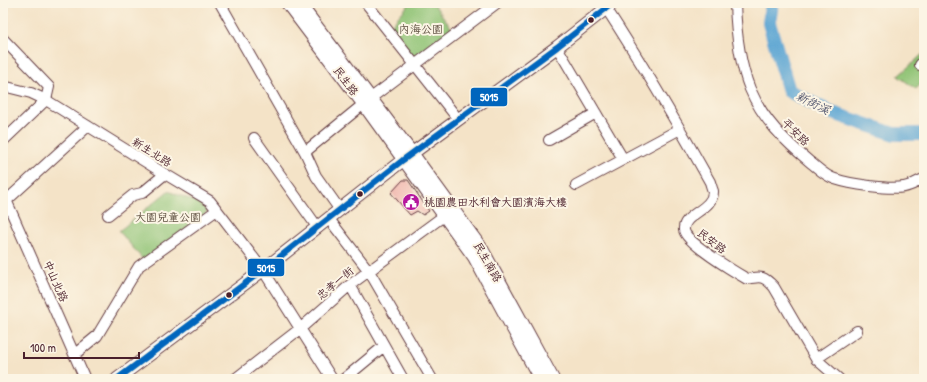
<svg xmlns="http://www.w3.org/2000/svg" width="927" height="382" font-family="'Patrick Hand','LXGW WenKai TC',sans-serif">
	<rect width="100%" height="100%" fill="#fcf5e5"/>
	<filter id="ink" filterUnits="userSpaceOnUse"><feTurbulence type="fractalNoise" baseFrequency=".025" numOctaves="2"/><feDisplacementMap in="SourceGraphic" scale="8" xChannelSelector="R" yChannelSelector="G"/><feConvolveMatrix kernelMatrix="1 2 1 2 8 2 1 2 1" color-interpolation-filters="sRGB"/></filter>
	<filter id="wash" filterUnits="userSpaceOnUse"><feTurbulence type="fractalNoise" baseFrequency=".012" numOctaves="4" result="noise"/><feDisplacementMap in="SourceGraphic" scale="16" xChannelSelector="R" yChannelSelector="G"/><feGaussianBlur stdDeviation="0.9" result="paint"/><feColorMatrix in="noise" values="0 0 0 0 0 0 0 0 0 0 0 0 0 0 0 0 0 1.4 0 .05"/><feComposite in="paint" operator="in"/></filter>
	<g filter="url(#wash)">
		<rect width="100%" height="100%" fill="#f4e3c7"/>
		<path fill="#8fc374" stroke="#6c7150" d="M410 3H433L456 34 414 65 387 30Z
			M924 53V81L916 89 898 76Z
			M168 191 203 204 207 213 144 261 119 231Z"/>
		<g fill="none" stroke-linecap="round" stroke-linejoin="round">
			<path stroke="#5ca5d3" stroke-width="14" d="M772 3 769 23 789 91 830 112 894 134H924"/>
		</g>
		<g id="blocks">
			<path fill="#eda49e" d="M403 180H408L429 211 423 215 417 211 410 215 391 193Z"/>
		</g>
	</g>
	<g filter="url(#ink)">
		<use href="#blocks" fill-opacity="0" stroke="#643c42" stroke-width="1"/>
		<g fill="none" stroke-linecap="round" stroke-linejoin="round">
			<g stroke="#643c42" stroke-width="12">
				<path id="minor" d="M220 3 305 152 316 176 340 210
					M366 3 458 119
					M735 3C736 33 739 62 750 89 763 120 785 141 810 162 818 168 825 176 835 179 850 184 889 190 904 187 911 186 918 181 924 179
					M606 8C643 65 677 123 710 182 711 185 712 189 713 191 714 210 682 214 684 230 685 242 735 272 747 279 761 276 764 276 774 287L816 359 839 379
					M3 39 49 87 46 100 3 141
					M557 47 623 159
					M920 65 924 60
					M3 86 31 93 46 100 165 174 210 201 263 270 332 379
					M254 138 318 228
					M549 140 596 113
					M305 152 371 98 497 3
					M576 185 680 129
					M3 193 85 379
					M7 200 88 126
					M108 215 133 195 142 193 165 174
					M329 219 369 271 432 379
					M350 285 403 379
					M75 354 97 336 139 266 217 210
					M816 359 857 331
					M235 379 301 328 350 285 449 212
					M344 379 384 346"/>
			</g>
			<g stroke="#643c42" stroke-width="14">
				<path id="major" d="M287 3 364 105 474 257 540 379
					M299 3 412 153 482 249 553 379
					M117 379 263 270 403 160 557 47 613 3"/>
			</g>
			<use href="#minor" stroke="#fff" stroke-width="10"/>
			<use href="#major" stroke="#fff" stroke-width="12"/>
			<g stroke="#fcf5e5" stroke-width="9">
				<path id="bus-1" d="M117 379 263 270 403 160 557 47 613 3"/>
			</g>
			<use href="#bus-1" stroke="#0065bd" stroke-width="6"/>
		</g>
	</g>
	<defs>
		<g id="civic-disc" transform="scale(0.9)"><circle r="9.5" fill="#b5179e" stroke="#fcf5e5"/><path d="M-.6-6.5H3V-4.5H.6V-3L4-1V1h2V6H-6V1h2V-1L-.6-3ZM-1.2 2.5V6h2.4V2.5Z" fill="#fff"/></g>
	</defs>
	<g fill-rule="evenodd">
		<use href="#civic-disc" x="411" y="202"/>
	</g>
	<g fill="#4a1f2b" stroke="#fcf5e5" stroke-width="1.5">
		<circle cx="591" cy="20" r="3.5"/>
		<circle cx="360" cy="194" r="3.5"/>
		<circle cx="229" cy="295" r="3.5"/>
	</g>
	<g text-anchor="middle" stroke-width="4" stroke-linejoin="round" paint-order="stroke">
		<g font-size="11" fill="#5f5041" stroke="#fcf5e5">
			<text x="421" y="33">內海公園</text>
			<text x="168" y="221">大園兒童公園</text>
		</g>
		<g font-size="11" fill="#4a1f2b" stroke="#fcf5e5">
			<text transform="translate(346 81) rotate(53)" y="4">民生路</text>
			<text transform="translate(796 132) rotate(45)" y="4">平安路</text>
			<text transform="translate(152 152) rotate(32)" y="4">新生北路</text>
			<text transform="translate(712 241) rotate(37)" y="4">民安路</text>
			<text transform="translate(488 262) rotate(60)" y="4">民生南路</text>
			<text transform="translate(56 281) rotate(66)" y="4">中山北路</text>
			<text transform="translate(335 283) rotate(-40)" y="4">忠孝一街</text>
		</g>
		<g font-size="11" fill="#4a1f2b" stroke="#fcf5e5" text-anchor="start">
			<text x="424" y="206">桃園農田水利會大園濱海大樓</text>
		</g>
		<g font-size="12" font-style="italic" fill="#51556e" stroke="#fcf5e5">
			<text transform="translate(813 103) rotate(27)" y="4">新街溪</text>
		</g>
	</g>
	<g stroke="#fcf5e5" stroke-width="1.5">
		<rect x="470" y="87" width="38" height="20" rx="4" fill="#0065bd"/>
		<rect x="247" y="258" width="38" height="19" rx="4" fill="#0065bd"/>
	</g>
	<g font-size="11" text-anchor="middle" font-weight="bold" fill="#fff">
		<text x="489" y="101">5015</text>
		<text x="266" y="272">5015</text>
	</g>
	<rect width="927" height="382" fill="none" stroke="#fcf5e5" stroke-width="16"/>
	<path d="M24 352v6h115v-6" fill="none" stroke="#4a1f2b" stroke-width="2"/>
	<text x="30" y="352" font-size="12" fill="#4a1f2b" stroke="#fcf5e5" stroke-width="3" paint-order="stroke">100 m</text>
</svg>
